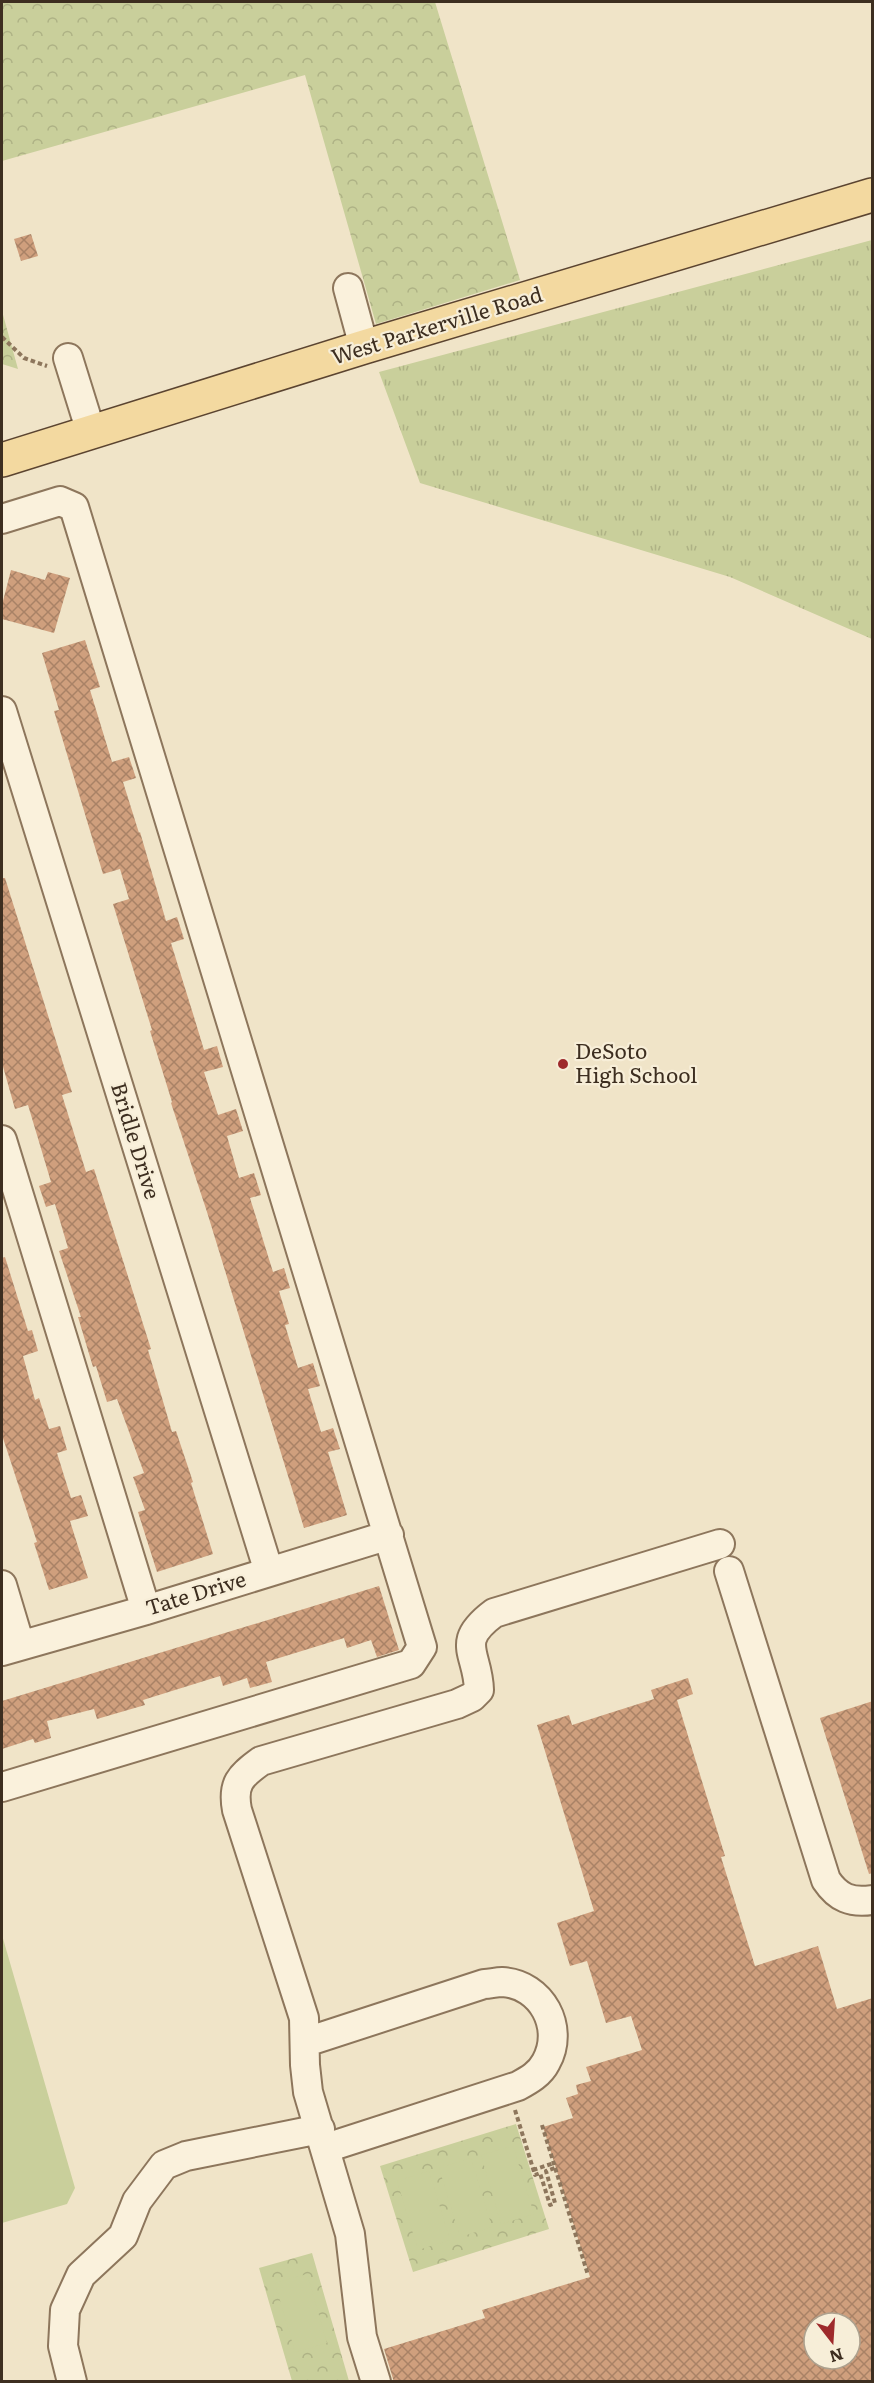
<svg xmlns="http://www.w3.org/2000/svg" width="874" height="2383" font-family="Literata,serif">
	<defs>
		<pattern id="grass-tufts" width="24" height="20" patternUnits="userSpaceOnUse" patternTransform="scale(1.5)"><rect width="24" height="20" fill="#c9cf9b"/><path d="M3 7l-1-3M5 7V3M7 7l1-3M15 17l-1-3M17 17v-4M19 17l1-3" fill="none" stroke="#aeb285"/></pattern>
		<pattern id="park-crowns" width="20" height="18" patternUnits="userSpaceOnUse" patternTransform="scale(1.5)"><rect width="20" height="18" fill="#c9cf9b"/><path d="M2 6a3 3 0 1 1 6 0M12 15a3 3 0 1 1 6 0" fill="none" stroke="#aeb285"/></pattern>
		<pattern id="building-cross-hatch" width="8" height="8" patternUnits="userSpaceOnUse" patternTransform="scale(1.5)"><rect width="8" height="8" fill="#cf9f7d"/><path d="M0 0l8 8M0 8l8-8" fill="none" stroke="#a98266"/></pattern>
	</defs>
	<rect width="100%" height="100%" fill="#f0e4c8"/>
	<path fill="url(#grass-tufts)" d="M872 240V639L730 577 420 483 379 372Z"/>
	<path fill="url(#park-crowns)" d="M2 2H435L520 280 376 324 305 75 2 161Z
		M2 311 18 369 2 364Z
		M516 2124 549 2229 413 2272 380 2166Z
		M312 2253 349 2381H292L259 2268Z"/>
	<path fill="#c9cf9b" d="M2 1935 75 2188 67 2204 2 2223Z
		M513 2146 534 2214 501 2224 481 2155Z
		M471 2158 492 2227 460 2237 439 2168Z
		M429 2171 450 2240 418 2250 397 2181Z
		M307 2274 327 2343 295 2352 275 2283Z"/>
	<path fill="url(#building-cross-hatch)" fill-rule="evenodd" d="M31 234 38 256 21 261 14 239Z
		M11 570 45 580 48 572 70 578 54 633 2 619V605Z
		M85 640 100 687 90 690 112 762 129 757 136 778 123 782 139 833 140 832 166 921 177 917 184 939 171 943 194 1017 204 1050 217 1046 223 1067 204 1072 218 1115 236 1109 243 1131 227 1136 239 1178 254 1173 261 1195 250 1198 273 1272 284 1268 290 1288 279 1291 289 1324 285 1325 298 1368 313 1363 320 1386 308 1389 321 1432 333 1428 340 1449 328 1452 347 1515 304 1528 207 1212 171 1103 172 1102 150 1031 152 1030 113 904 129 899 120 869 103 874 54 711 59 710 42 653Z
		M2 878H5L72 1092 62 1095 86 1172 94 1169 151 1349 148 1350 172 1432 176 1431 193 1482 191 1483 213 1554 157 1572 138 1512 145 1510 133 1477 144 1473 117 1399 107 1402 96 1366 93 1367 78 1317H81L59 1251 68 1248 55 1204 46 1207 39 1186 51 1182 28 1105 15 1109 2 1063Z
		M5 1257 28 1331 32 1330 38 1351 23 1356 35 1400 39 1398 49 1429 60 1426 67 1450 57 1453 71 1498 81 1495 88 1516 70 1521 88 1578 49 1590 34 1543 37 1542 2 1435V1258Z
		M379 1586 399 1650 377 1657 371 1640 347 1648 344 1638 266 1662 272 1682 250 1688 247 1678 223 1686 220 1676 143 1700 145 1705 97 1719 94 1709 47 1721 51 1738 35 1743 33 1739 2 1749V1701Z
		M688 1678 693 1694 677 1700 725 1856 721 1857 755 1966 818 1946 837 2009 873 1998V2382H394L384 2349 485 2318 482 2310 590 2277 543 2127 573 2118 566 2098 578 2094 576 2085 591 2081 586 2067 642 2050 631 2016 606 2023 587 1961 570 1966 557 1923 594 1911 537 1725 569 1715 572 1725 654 1699 651 1690ZM814 2323H850V2359H814Z
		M873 1701V1873L869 1874 820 1718Z"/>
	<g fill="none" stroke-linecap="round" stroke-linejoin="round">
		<g stroke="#8d765c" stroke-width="32">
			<path id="minor" d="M348 288 364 347
				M68 358 91 432
				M2 519 60 501 74 507 422 1647 411 1664 2 1787
				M2 711 269 1572
				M2 1140 146 1610
				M729 1571 826 1880C838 1898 851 1903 872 1900
				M2 1585 20 1645
				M2 1651 146 1610 389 1535
				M306 2042 484 1984C490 1984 496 1982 502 1982 542 1984 565 2028 546 2062 540 2074 529 2080 518 2086L326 2148
				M72 2382 63 2346 65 2310 81 2275 123 2236 137 2201 164 2165 186 2156 320 2129
				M376 2382 362 2337 350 2234 308 2092 305 2065 304 2018 237 1810C232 1784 240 1776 261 1761L457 1704 472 1697 479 1690C478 1652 454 1643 494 1613L720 1544"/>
		</g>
		<g stroke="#5b4430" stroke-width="36">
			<path id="major" d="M2 460 364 347 872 195"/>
		</g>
		<path stroke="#8d765c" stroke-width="4" stroke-dasharray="4.5 3" stroke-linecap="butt" d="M2 337 24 358 47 366
			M515 2110 535 2175 540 2173 550 2205 555 2203 546 2171 555 2168
			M542 2125 588 2275
			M533 2170 554 2163"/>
		<use href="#minor" stroke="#faf1dc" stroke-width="28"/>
		<use href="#major" stroke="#f3d9a0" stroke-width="33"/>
	</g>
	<circle fill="#9e2a2b" stroke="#f7eed8" stroke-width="2" cx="563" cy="1064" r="6"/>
	<g text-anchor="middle" stroke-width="4.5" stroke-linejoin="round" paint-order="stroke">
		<g font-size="21" fill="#3d2e20" stroke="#f7eed8">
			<text transform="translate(437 326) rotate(-17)" y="7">West Parkerville Road</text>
			<text transform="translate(135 1141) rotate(73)" y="7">Bridle Drive</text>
			<text transform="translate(196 1594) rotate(-17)" y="7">Tate Drive</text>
		</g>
		<g font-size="21" fill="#3d2e20" stroke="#f7eed8" text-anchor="start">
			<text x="575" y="1059">DeSoto<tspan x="575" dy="24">High School</tspan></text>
		</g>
	</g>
	<rect width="874" height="2383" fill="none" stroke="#3d2e20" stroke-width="6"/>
	<g transform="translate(832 2341) rotate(163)"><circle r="28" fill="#f7eed8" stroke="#ada18e" stroke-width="1.5"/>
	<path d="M0-4.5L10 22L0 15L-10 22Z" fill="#9e2a2b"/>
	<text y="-9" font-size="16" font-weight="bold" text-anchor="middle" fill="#3d2e20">N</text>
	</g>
</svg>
